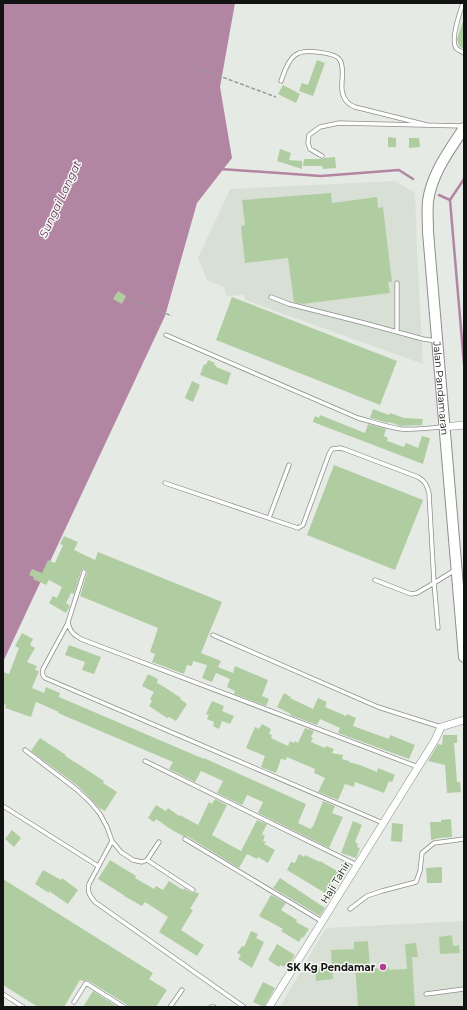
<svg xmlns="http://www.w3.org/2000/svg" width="467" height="1010" font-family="Montserrat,sans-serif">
	<rect width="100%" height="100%" fill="#e6eae5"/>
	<path fill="#d8e0d5" d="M395 181 415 193 417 250 423 364 245 300 244 295 226 296 224 287 207 280 198 258 230 189Z
		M464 921V1007H280L326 928Z"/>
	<path fill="#b286a3" d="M3 3H235L220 87 232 158 197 203 165 316 3 662Z"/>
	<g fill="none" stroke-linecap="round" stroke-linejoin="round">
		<path stroke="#b286a3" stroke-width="2.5" d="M220 169 321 176 399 170 413 179
			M464 179 450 200 464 364
			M439 195 450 200"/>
	</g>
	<path fill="#b0cda2" d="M463 21H464V49L459 46 457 39Z
		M317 60 325 63 313 96 299 91 302 83 308 85Z
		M283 85 300 94 296 103 278 94Z
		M388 137 396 138V147H388Z
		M409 138H419L420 147 409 148Z
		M280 149 291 153 289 160 302 161V169L277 161Z
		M335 157 336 168 323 169 322 166H303L304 159H322L325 158Z
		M331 193 332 203 377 197 378 208 383 207 392 282H388L390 293 302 304 294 302 288 258 245 263 241 226 245 225 242 200Z
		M118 291 126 296 122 304 113 299Z
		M232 297 397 361 380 405 216 340Z
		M208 360 215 363 214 365 217 366 216 367 231 373 227 385 200 375 204 364 206 365Z
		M192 381 200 385 193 402 185 398Z
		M373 409 389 415 390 413 404 418 423 419 422 425 401 426 389 422 388 423 370 418Z
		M320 415 365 433 368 424 386 429 384 436 388 438 387 441 404 447 406 443 418 448 422 436 430 438 423 464 313 422 315 416 319 418Z
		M334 465 423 500 395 570 307 535Z
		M64 536 78 542 74 550 95 560 98 552 222 602 201 653 221 661 218 667 233 673 235 666 268 680 262 696 269 699 266 706 234 694 235 691 227 687 230 679 216 673 212 682 202 678 207 665 193 661 192 666 187 665 184 674 152 662 155 654 150 652 158 628 80 596 87 573V571L85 569H83L81 571 74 594 71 593 66 603 70 606 66 613 49 603 53 596 57 598 62 587 49 580 46 585 33 579 34 577 29 575 32 569 42 573 48 560 55 563 63 545 60 544Z
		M22 633 33 639 30 645 35 648 27 662 37 666 35 670 39 671 32 688 44 693 46 687 60 693 59 697 204 759V758L306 804 298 823 311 829 312 826 313 827 323 801 335 806 332 813 343 817 329 848 258 813 263 802 247 795 242 805 217 793 223 781 201 771 195 782 169 769 173 762 58 713 59 712 36 702 31 717 5 708 6 705 3 704V672L9 674 19 648 15 646Z
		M69 645 101 657 94 674 82 670 85 662 65 655Z
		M148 674 158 679 157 683 164 687 181 698 180 699 187 704 176 721 169 717 167 718 149 706 152 701 150 699 154 692 142 686Z
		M284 693 291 697 290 698 313 709 318 698 327 702 325 707 346 716 347 714 356 718 353 726 389 739 390 735 415 745 409 759 338 733 340 728 320 719 317 725 290 715 291 714 277 707Z
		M212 701 224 706 222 711 234 716 230 724 222 721 219 729 213 726 214 722 207 719 209 715 206 714Z
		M262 724 271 729 269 734 272 735 271 738 288 746 290 741 294 743 295 741 298 743 305 728 314 731 311 737 313 738 311 742 325 748 326 746 334 749 332 753 343 755 342 759 349 761V762L360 765 377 772 378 768 395 775 392 782 389 781 384 793 355 782 354 787 345 784 338 800 318 792 325 778 314 773 315 769 287 757 286 760 281 759 276 773 261 767 265 756 246 748 255 727 259 729Z
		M443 735H457V743H454L457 782H460L461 792 447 793 445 765 428 761 438 744 442 745Z
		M40 738 66 755 65 756 78 764 104 781 103 783 117 792 105 811 99 808 92 800 78 786 31 751Z
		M215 799 227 805 212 835 241 851 257 820 267 824 262 834 265 836 263 841 266 842 264 844 275 850 268 863 258 857 257 859 247 854 239 868 187 836H183L172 830 156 819 154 822 148 818 156 805 166 811 168 808 179 816 180 815 198 825 209 802 212 804Z
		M451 819 452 837 440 838 431 840 430 822H441V820Z
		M353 821 362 825 355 842 358 844 357 847 360 848 356 858 341 853Z
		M392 823 403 824 402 842 391 841Z
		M12 830 21 838 14 847 5 839Z
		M299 854 304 857 305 855 320 862V861L339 872 325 893 287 870 291 862 295 863Z
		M110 860 136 876 135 878 154 889 156 886 163 890 169 881 183 890 184 888 192 893H194L196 892 199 894 190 909 193 910 181 930 204 945 197 956 159 932 168 917 145 902 142 906 124 896H125L98 879Z
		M442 867V883H427L426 868Z
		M43 870 61 880 62 878 78 890 68 904 49 891V893L35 884Z
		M280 878 325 908 320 916 273 888Z
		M3 879 153 973 149 979 167 990 156 1007H127L126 1004 87 980 83 981 80 980 64 1007H38L3 985Z
		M271 895 286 903 281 910 297 920 296 922 309 929 303 938 302 937 299 942 281 931 283 929 259 916Z
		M251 931 258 934 256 938 264 942 252 968 238 959 241 955 237 953 242 946 244 947Z
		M452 935 453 946 459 945 460 953 440 954 439 937Z
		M368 941 370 969 389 967V970L407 969 405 944 416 943 418 957H412L415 1007H358L355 964 332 966 331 950 354 949V942Z
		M277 944 295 955 289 965 287 963 284 967 280 965 279 967 268 960Z
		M332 966 333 979 316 981 315 968Z
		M263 982 275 988 264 1007 253 1002Z
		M93 991 118 1007H83Z"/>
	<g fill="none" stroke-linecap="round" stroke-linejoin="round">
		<g stroke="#8d8f8b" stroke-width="5">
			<path id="service" d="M463 3C460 12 450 40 456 48 458 50 462 52 464 53
				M281 81C284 73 287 62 294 56 295 55 297 54 299 53 307 50 335 52 340 60 347 73 336 89 347 102 349 104 352 106 355 107L427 125
				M322 156 310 149 308 143 309 135 320 127 339 123 463 126
				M271 297 289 304 364 323 423 339 436 341
				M397 332V283
				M166 335 358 418C373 422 387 427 401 429 415 430 429 428 443 427
				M165 483 298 528 303 525 329 454 332 449 340 448 344 449 418 477C425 481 427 485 429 493L434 583 455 570
				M269 518 289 465
				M84 572 68 622C70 632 73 634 81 639L418 767
				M375 580 411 594 417 593 434 583 438 628
				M68 623 43 669C42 673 42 675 45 678L383 823
				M213 635 378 707 441 727
				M25 750 76 789 90 802 100 814 107 827 112 841 121 852 133 860 142 862 147 860 159 842
				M145 761 357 865
				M3 806 98 866
				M185 839 323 922
				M112 841 89 884C87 892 90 896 95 902L244 1007
				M147 860 193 890
				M350 909 367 896 382 891 416 882 420 871 422 853 434 843 464 839
				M3 994 23 1007
				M426 994 464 989
				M74 1002 86 983 124 1007
				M170 1007 182 990
				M211 1007H214"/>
		</g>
		<g stroke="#8d8f8b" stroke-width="8">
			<path id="minor" d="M444 427 464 425
				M269 1007 435 740 441 727 464 720"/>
		</g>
		<g stroke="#8d8f8b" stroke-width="12">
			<g id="secondary">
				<path id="s1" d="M464 128C449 151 432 173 428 201 427 211 428 222 428 232L464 657"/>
			</g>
		</g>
		<path stroke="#989b98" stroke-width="1.5" stroke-dasharray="4 2" stroke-linecap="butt" d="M195 67 276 97
			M127 298 172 316"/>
		<use href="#service" stroke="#fff" stroke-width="3.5"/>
		<use href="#minor" stroke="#fff" stroke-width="7"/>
		<use href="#secondary" stroke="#fff" stroke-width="10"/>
	</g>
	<circle fill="#b33d94" stroke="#f4f7f2" stroke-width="1.5" cx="383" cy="967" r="4"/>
	<g text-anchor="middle" stroke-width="3" stroke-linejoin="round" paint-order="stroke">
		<g font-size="10" fill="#121312" stroke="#f4f7f2">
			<text dy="4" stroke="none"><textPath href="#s1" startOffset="270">Jalan Pandamaran</textPath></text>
			<text transform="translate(335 882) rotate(-59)" y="4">Haji Tahir</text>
		</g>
		<g font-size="10" font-weight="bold" fill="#121312" stroke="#f4f7f2" text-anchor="end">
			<text x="375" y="971">SK Kg Pendamar</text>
		</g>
		<g font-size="11" font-style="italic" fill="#642d55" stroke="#f4f7f2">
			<text transform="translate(60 199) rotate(-65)" y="4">Sungai Langat</text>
		</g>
	</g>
	<rect width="467" height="1010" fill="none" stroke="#121312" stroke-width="8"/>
</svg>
